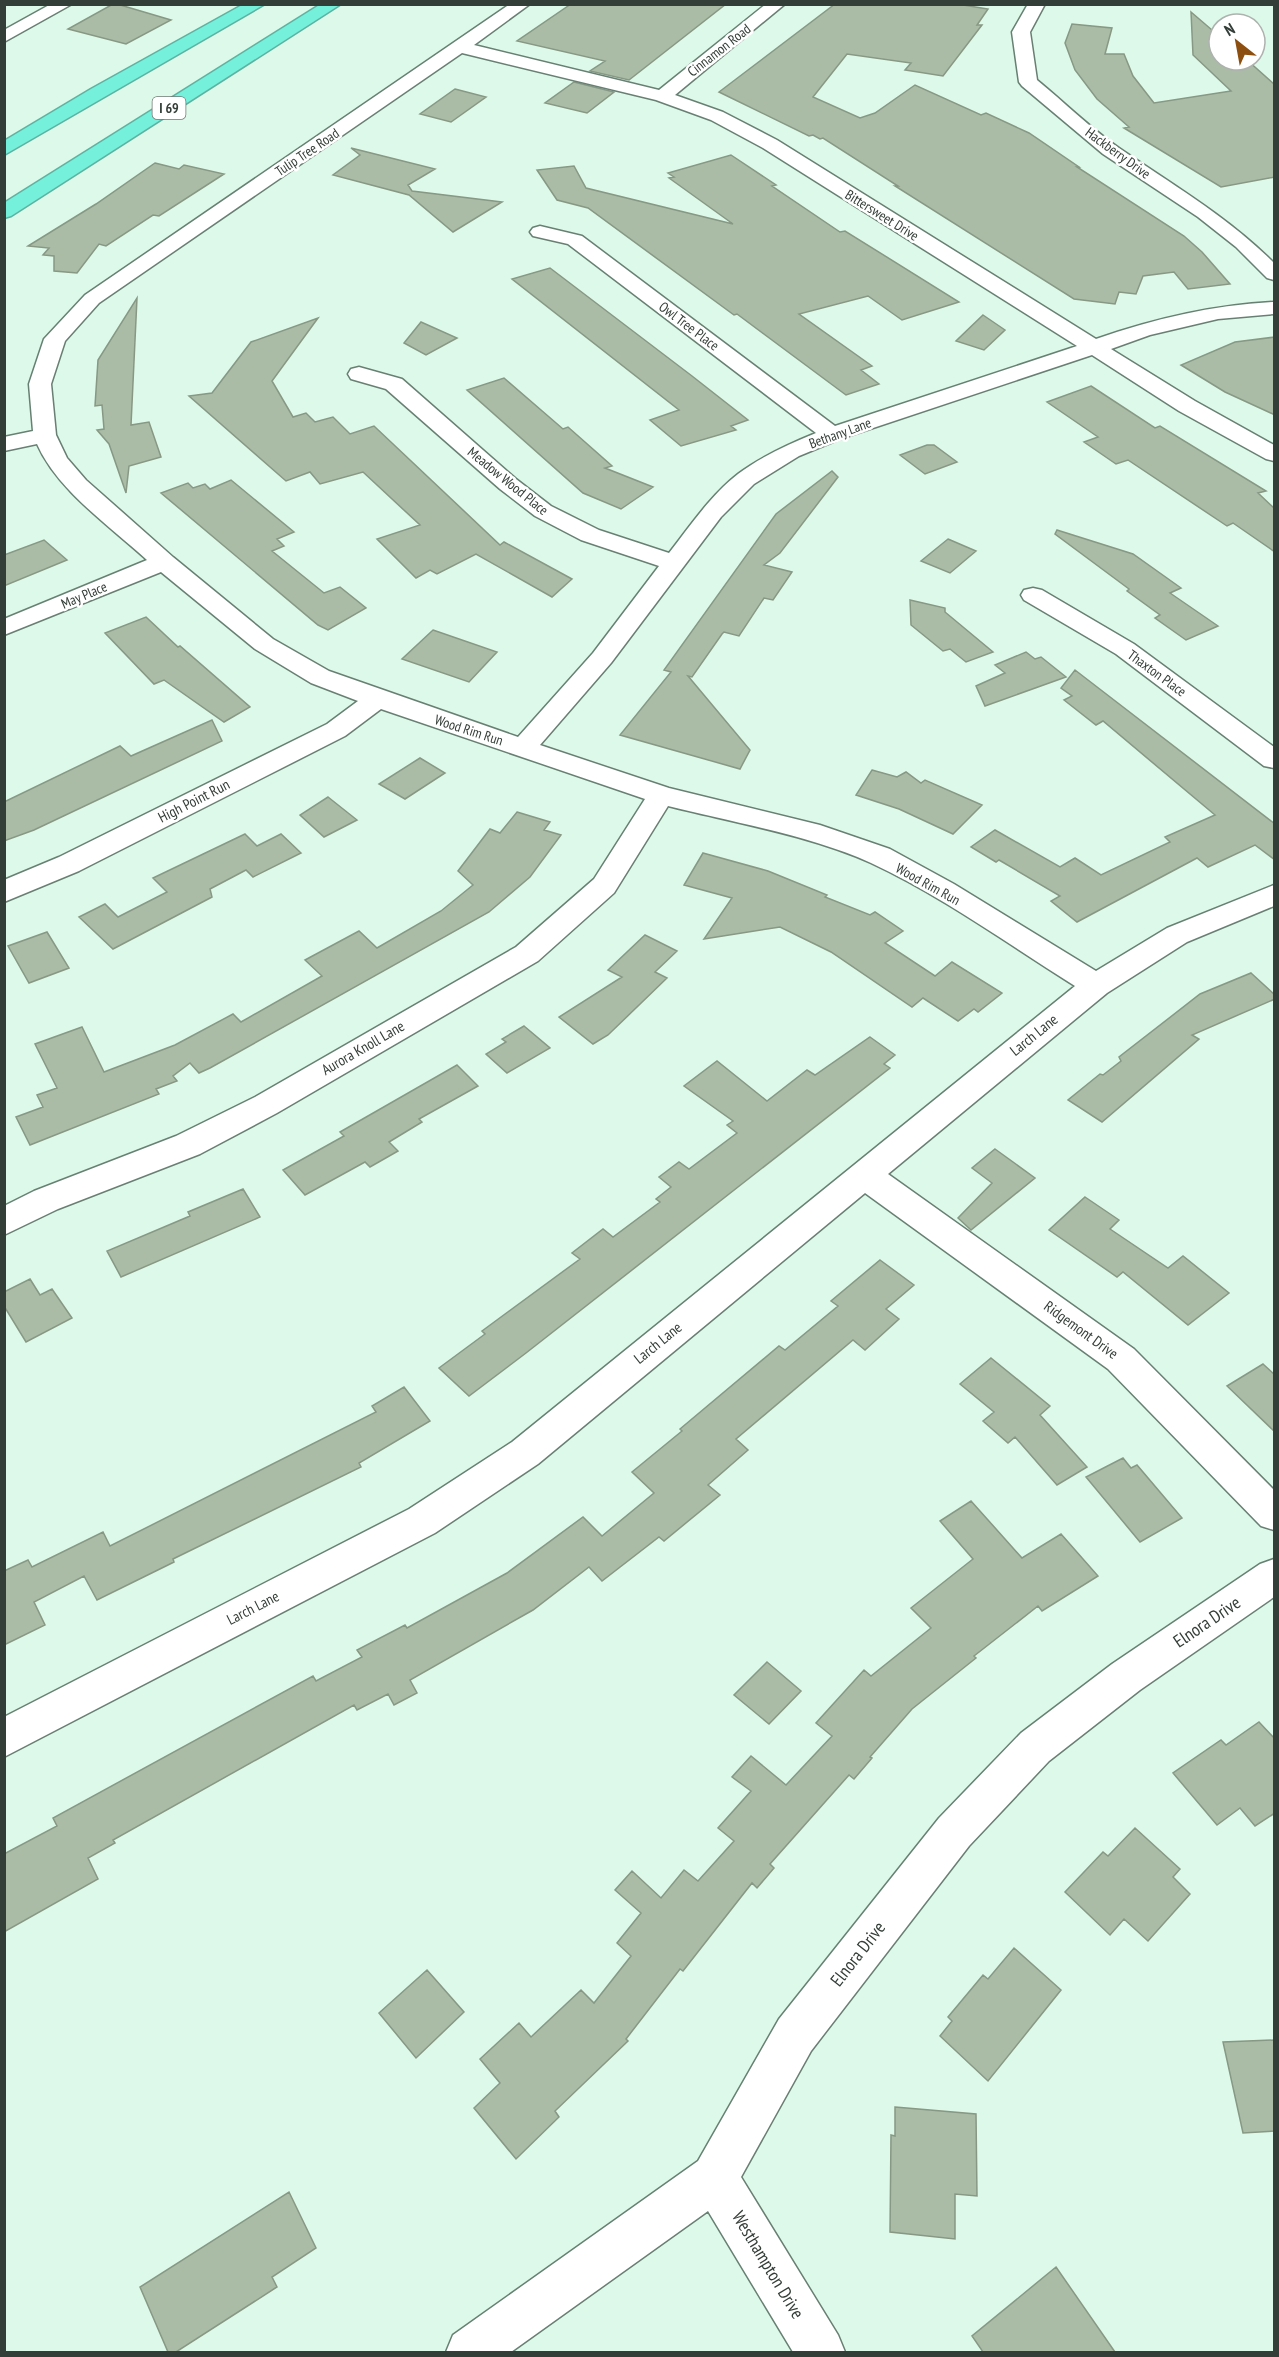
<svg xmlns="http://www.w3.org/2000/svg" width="1279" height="2357" font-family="'PT Sans Narrow',sans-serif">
	<rect width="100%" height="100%" fill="#ddf9e9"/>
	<path fill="#aabba6" stroke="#879884" stroke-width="1.5" d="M113 4H117L171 20 126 44 68 29Z
		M571 4H726L629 80 590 71 605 61 517 41Z
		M835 4H957L988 9 977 25H982L943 76 905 70 911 63 847 54 813 97 860 118 875 113 915 85 981 115 986 113 1029 133 1079 167H1077L1184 236 1202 252 1230 284 1188 289 1174 272 1143 276 1136 294 1119 292 1115 304 1074 299 895 186H898L823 138 820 139 813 135 809 136 719 92Z
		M1191 12 1219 36V60H1247L1275 85V177L1221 187 1124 128 1129 127 1097 99 1075 70 1065 43 1072 24 1112 28 1105 54H1124L1133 76 1154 103 1231 91 1193 55Z
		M574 82 614 92 587 113 545 103Z
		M455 89 486 97 451 122 420 114Z
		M351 148 435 169 408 185 412 191 502 202 453 232 409 195 333 175 360 155Z
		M731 155 776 185 772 186 840 232 845 231 959 302 902 320 868 296 799 314 872 366 861 370 879 384 846 395 737 314 734 315 588 208 557 200 537 170 574 166 586 188 733 224 669 178 674 177 668 173Z
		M155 163 179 169 184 165 224 174 159 216 153 215 106 246 99 244 77 273 54 271V256L43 255 49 248 28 246 96 204Z
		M550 268 692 376 748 420 731 426 736 430 681 446 650 420 679 410 512 279Z
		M137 298 131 425 149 422 161 457 129 466 126 493 109 444 97 430 104 429 102 405 95 406 98 360Z
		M983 315 1005 330 984 350 956 341Z
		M318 318 272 381 293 417 306 413 315 422 333 417 350 434 374 426 500 545 504 542 572 579 552 597 476 554 437 574 430 570 416 578 377 539 420 525 363 472 320 484 310 472 286 481 189 396 212 393 251 342Z
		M421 322 457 338 426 355 404 343Z
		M1275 337V415L1225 392 1181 365 1235 342Z
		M504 378 563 429 568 427 612 466 605 468 653 487 621 509 583 493 467 390Z
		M1091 386 1155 428 1160 426 1266 491 1258 493 1275 509V552L1233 523 1227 526 1128 460 1116 464 1084 442 1098 437 1047 402Z
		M927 445H934L957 462 925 474 900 455Z
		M832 471 838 477 780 553 764 565 792 572 773 600 764 598 739 636 724 632 722 634 692 677 688 676 750 750 740 769 620 735 671 672 664 670 776 514Z
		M231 480 294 532 277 539 284 546 272 551 324 593 340 587 366 608 328 630 318 625 161 493 188 483 193 488 205 484 210 489Z
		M1057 530 1133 554 1181 588 1170 593 1218 626 1186 640 1155 618 1160 615 1127 591 1129 589 1055 534Z
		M948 539 976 551 950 573 921 561Z
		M44 540 67 560 4 586V555Z
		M910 600 945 608V612L993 652 966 662 950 649 943 651 911 625Z
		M146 617 178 647 180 646 250 707 224 722 164 680 154 684 105 633Z
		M433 630 497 652 469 682 402 659Z
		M1026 652 1035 659 1041 657 1066 677 985 706 976 686 1005 673 995 665Z
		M1075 670 1275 824V860L1255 845 1208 867 1197 858 1077 922 1051 901 1060 896 999 860 996 862 971 847 995 830 1060 867 1075 858 1101 875 1170 842 1165 837 1215 815 1103 721 1096 725 1064 700 1072 696 1061 688Z
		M212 720 222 741 34 830 4 841V802L120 746 131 756Z
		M420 758 445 773 405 799 379 784Z
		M872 770 897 777 906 772 921 783 925 780 982 805 953 834 899 809 856 795Z
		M328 797 357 820 324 837 300 815Z
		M517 812 550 822 544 830 561 835 530 877 489 912 210 1068 199 1073 190 1063 173 1076 177 1081 156 1089 159 1094 30 1145 16 1117 43 1107 37 1095 57 1088 35 1044 82 1027 104 1072 175 1045 233 1014 241 1022 322 976 305 960 359 931 377 948 441 911 473 885 458 871 490 829 500 833Z
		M245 834 257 846 281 834 301 853 253 877 246 870 210 889 212 897 113 949 79 917 105 904 118 917 167 892 153 878Z
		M703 853 768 871 827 895 825 897 870 915 875 912 903 931 885 943 935 976 952 962 1002 993 978 1012 974 1009 958 1021 923 998 912 1007 831 952 780 927 704 939 732 898 684 885Z
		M47 932 69 968 29 983 8 946Z
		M645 935 677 951 655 972 667 978 608 1035 593 1044 559 1017 622 977 608 970Z
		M1251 973 1275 995V999L1192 1035 1199 1039 1102 1122 1068 1100 1100 1074 1103 1075 1121 1061 1119 1057 1200 994Z
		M524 1026 550 1048 507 1073 486 1054 506 1042 502 1039Z
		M870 1037 895 1055 884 1064 890 1068 526 1353 469 1396 439 1368 485 1334 482 1331 580 1259 572 1253 603 1229 613 1237 660 1202 656 1199 671 1187 659 1177 679 1162 689 1169 737 1133 727 1125 733 1121 684 1086 717 1061 767 1101 807 1070 815 1075Z
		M457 1065 478 1086 419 1119 422 1122 389 1142 398 1151 370 1167 365 1162 305 1195 283 1170 344 1136 340 1132Z
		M995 1149 1035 1178 971 1230 958 1218 992 1183 972 1168Z
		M243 1189 260 1217 121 1277 107 1251 190 1216 188 1212Z
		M1085 1197 1119 1220 1110 1229 1168 1268 1183 1256 1229 1293 1188 1325 1123 1272 1117 1277 1049 1230Z
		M880 1260 914 1285 886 1309 899 1319 865 1350 853 1340 736 1439 748 1450 708 1485 720 1495 664 1541 659 1537 602 1581 589 1567 533 1610 410 1680 417 1693 394 1705 388 1694 357 1710 354 1705 113 1840 115 1843 88 1858 98 1879 4 1932V1854L57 1826 53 1818 313 1676 316 1681 362 1657 357 1650 405 1625 407 1628 507 1573 583 1517 602 1536 654 1493 632 1472 682 1431 680 1429 779 1346 785 1350 838 1306 831 1301Z
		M30 1279 40 1295 52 1289 72 1318 26 1342 4 1306V1292Z
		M991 1358 1050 1406 1040 1415 1087 1467 1057 1485 1015 1437 1008 1443 983 1421 994 1412 960 1384Z
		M1263 1364 1275 1375V1432L1227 1386Z
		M404 1387 430 1421 359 1463 361 1467 173 1559 174 1562 97 1600 84 1576 34 1602 45 1625 4 1645V1571L28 1560 32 1567 103 1532 110 1546 376 1412 372 1406Z
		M1123 1458 1131 1468 1137 1465 1182 1518 1140 1542 1086 1477Z
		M971 1501 1022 1558 1061 1534 1098 1576 1042 1611 1038 1606 974 1656 976 1658 912 1709 870 1757 872 1758 854 1779 849 1775 770 1864 774 1868 757 1888 752 1883 683 1971 680 1969 626 2039 628 2041 555 2111 559 2117 516 2159 474 2108 500 2083 480 2059 519 2023 531 2037 581 1990 594 2003 631 1956 617 1943 641 1913 615 1890 632 1871 661 1898 684 1870 698 1881 734 1841 718 1828 751 1791 732 1777 751 1756 786 1785 832 1736 816 1723 864 1670 871 1676 931 1628 911 1608 973 1559 940 1521Z
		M767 1662 801 1691 769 1724 734 1695Z
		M1259 1722 1275 1739V1813L1255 1826 1240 1808 1217 1825 1173 1773 1221 1740 1226 1745Z
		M1135 1828 1180 1869 1173 1877 1190 1894 1148 1941 1124 1919 1110 1935 1065 1892 1103 1852 1108 1856Z
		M1014 1948 1061 1990 988 2081 940 2036 952 2021 948 2017 983 1975 988 1979Z
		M427 1970 464 2012 416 2058 379 2013Z
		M1275 2040V2131L1243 2133 1223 2042Z
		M895 2107 976 2114 977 2196 955 2194V2239L890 2232 891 2135 895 2136Z
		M289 2192 316 2248 272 2277 277 2287 176 2352H168L140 2287Z
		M1056 2267 1115 2352H983L972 2336Z"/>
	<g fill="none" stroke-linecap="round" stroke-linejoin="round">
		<g stroke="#688073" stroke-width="3">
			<path id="minor" d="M51 4H72L4 42V30Z
				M510 4H530L474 45 659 90 766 4H785L675 95 723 112 777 140 1096 339C1154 319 1213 305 1274 302V314L1218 319 1150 335 1111 349 1195 401 1274 445V461L1266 459 1179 411 1092 355 840 439 799 456 754 484 721 517 611 663 540 745 669 788 820 825 890 849 954 884 1096 971 1167 928 1274 885V906L1187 942 1107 993 888 1174 1134 1349 1274 1490V1530L1261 1526 1108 1369 865 1193 538 1464 435 1533 4 1757V1717L409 1509 512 1442 1075 986C1008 944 942 896 871 863 812 836 732 822 668 806L614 893 538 961 277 1113 200 1154 58 1209 4 1235V1206L34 1191 176 1136 255 1097 516 947 594 879 645 799 381 709 345 736 79 871 4 902V880L59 857 327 724 358 701 311 683 255 649 161 572 4 635V619L147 560C110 526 57 490 37 444L4 451V437L33 431 29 384 44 339 85 295ZM462 53 656 100 711 120 763 148 1077 346 835 426 582 236 540 226 533 228 530 232 533 236 568 244 816 433C789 444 762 456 738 474 711 495 690 526 669 553L599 530 551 506 516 479 402 379 359 367 351 369 348 374 351 379 386 389 500 489 535 516 581 540 659 566 593 653 518 737 329 671 273 639 173 557 86 480 67 458 56 435 51 384 65 341 99 303Z
				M1028 4H1045L1030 32 1037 80C1064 102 1090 128 1119 148 1173 185 1228 217 1274 263V280L1267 278 1236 247 1198 217 1103 154 1022 86 1019 82 1012 32Z
				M1033 588 1042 590 1134 644 1274 747V768L1264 766 1116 654 1024 600 1021 595 1024 590Z
				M1274 1559V1597L1140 1690 1049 1761 969 1846 811 2051 741 2177 838 2335 845 2352H793L708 2211 511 2352H446L453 2335 698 2161 779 2019 939 1818 1021 1733 1112 1664 1260 1564Z"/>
		</g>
		<g stroke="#5eb2a2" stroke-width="3">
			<path id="highway" d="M244 4H265L4 155V141L91 89Z
				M321 4H341L11 216 4 218V203Z"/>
		</g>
		<use href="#minor" fill="#fff" fill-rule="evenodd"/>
		<use href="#highway" fill="#74f0db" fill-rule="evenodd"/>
	</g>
	<g text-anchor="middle" stroke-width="5" stroke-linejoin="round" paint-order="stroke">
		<g font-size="14" fill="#343e38" stroke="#fff">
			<text transform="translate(719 50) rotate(-38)" y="5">Cinnamon Road</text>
			<text transform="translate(307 152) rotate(-34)" y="5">Tulip Tree Road</text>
			<text transform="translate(1118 153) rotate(36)" y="5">Hackberry Drive</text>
			<text transform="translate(882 215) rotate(32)" y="5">Bittersweet Drive</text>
			<text transform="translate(689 326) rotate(37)" y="5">Owl Tree Place</text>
			<text transform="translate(840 433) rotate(-20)" y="5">Bethany Lane</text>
			<text transform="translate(508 481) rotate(39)" y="5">Meadow Wood Place</text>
			<text transform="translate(84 595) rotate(-23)" y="5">May Place</text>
			<text transform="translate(1157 673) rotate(36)" y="5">Thaxton Place</text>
			<text transform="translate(469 730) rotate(18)" y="5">Wood Rim Run</text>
			<text transform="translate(928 884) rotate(29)" y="5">Wood Rim Run</text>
		</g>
		<rect fill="#fff" stroke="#717874" stroke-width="1.5" x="152.5" y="97" width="33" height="22" rx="4.5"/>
		<g font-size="14" font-weight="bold" fill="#343e38">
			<text x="169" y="113">I 69</text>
		</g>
		<g font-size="15" fill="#343e38" stroke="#fff">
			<text transform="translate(194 801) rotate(-27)" y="5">High Point Run</text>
			<text transform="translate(1034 1035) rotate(-39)" y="5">Larch Lane</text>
			<text transform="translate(363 1048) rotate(-30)" y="5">Aurora Knoll Lane</text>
			<text transform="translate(1081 1330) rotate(36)" y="5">Ridgemont Drive</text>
			<text transform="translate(658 1343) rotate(-39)" y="5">Larch Lane</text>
			<text transform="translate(253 1608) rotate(-27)" y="5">Larch Lane</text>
		</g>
		<g font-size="18" fill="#343e38" stroke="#fff">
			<text transform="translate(1207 1622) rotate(-34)" y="6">Elnora Drive</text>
			<text transform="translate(858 1954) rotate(-52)" y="6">Elnora Drive</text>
			<text transform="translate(768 2265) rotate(59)" y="6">Westhampton Drive</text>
		</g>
	</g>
	<rect width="1279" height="2357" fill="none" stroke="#343e38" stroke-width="12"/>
	<g transform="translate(1237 42) rotate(329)"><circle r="28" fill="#ffffff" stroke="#aeb2af" stroke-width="1.5"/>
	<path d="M0-4.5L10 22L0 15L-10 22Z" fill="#8c4f10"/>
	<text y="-9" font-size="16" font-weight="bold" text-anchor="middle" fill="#343e38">N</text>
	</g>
</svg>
